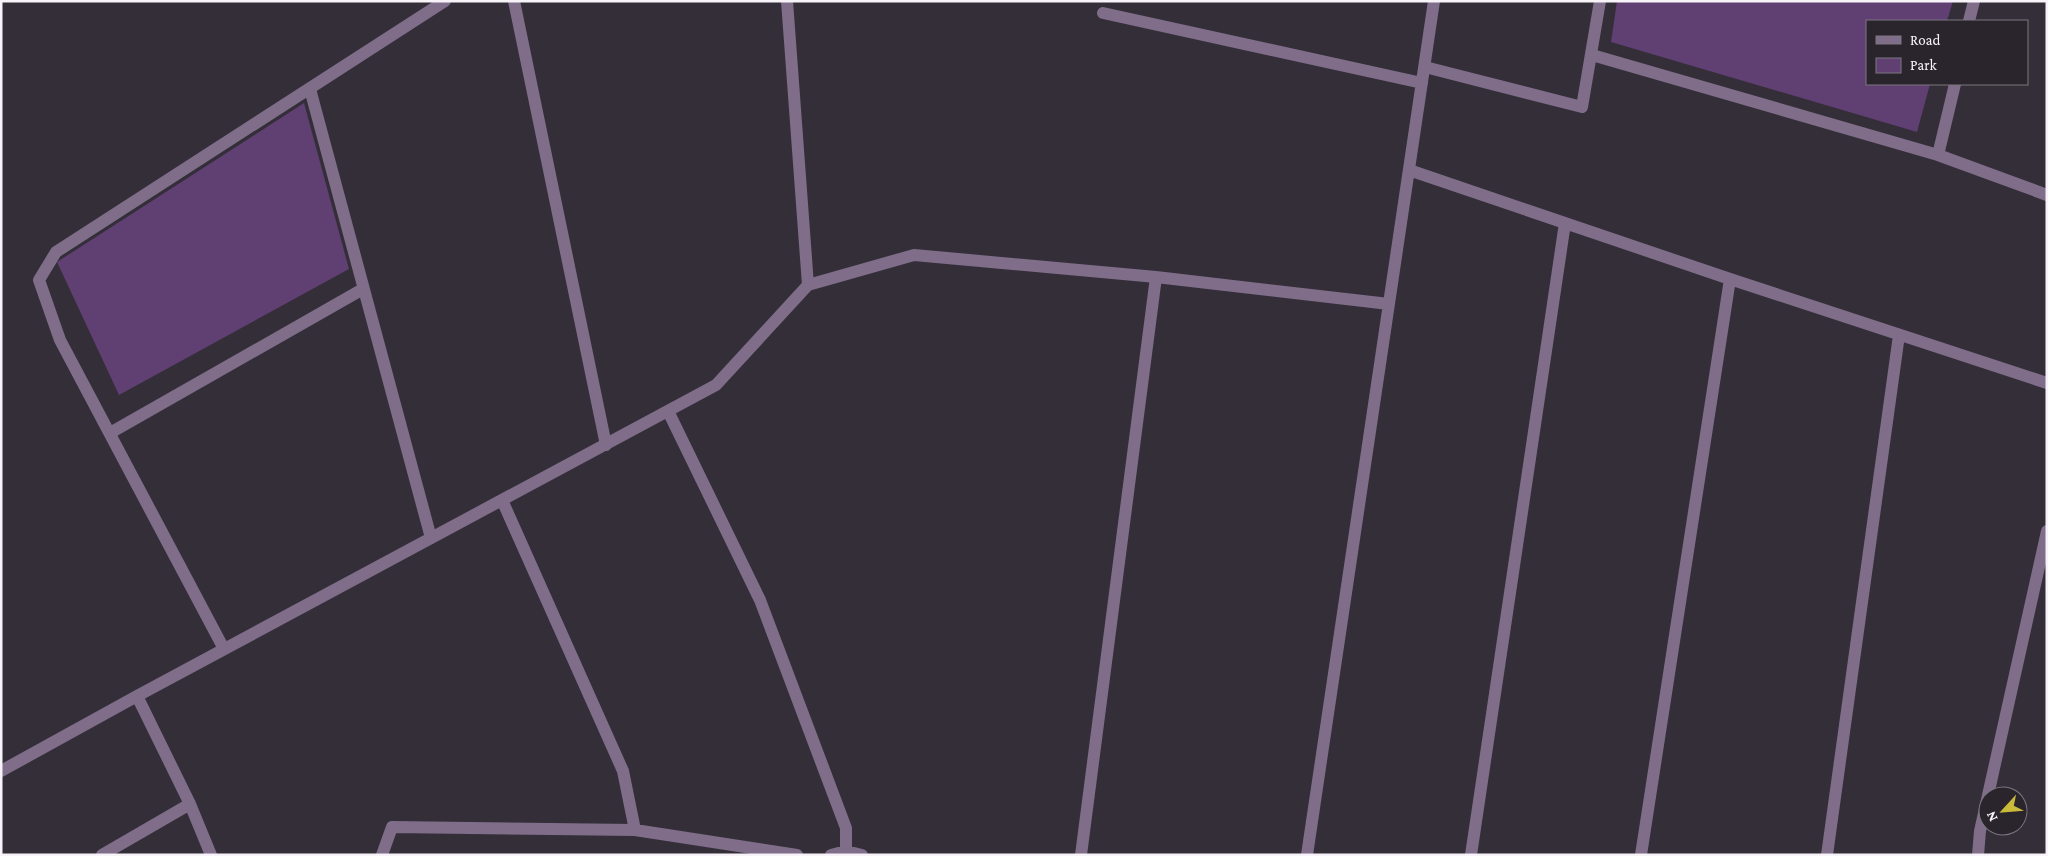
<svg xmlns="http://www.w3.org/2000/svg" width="2048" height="856" font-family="'Crimson Pro',serif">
	<rect width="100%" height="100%" fill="#332e37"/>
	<path fill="#603f73" d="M1617 1H1953L1947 21H1867V84H1930L1917 132 1611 42Z
		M304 103 349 269 119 395 57 262Z"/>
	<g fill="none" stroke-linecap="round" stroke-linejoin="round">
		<path stroke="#7f6d8a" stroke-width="12" d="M514 1 606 445
			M1103 13 1422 83
			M1969 21 1974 1
			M1592 55 1938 155 2047 195
			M1425 67 1582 107 1600 1
			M310 89 431 538
			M1938 155 1955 84
			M1409 170 1730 279 2047 383
			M808 285 914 255 1156 277 1389 304
			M668 411 760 600 846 828V851
			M110 433 363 289
			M502 500 623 771 635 830
			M224 649 60 340 39 280 56 252 445 1
			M137 696 190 804 211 855
			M1 771 137 696 716 385 808 285 787 1
			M102 855 190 804
			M382 855 392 827 635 830 797 855
			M831 855 846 851 862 855
			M1081 855 1156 277
			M1307 855 1434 1
			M1471 855 1565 223
			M1641 855 1730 279
			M1827 855 1899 335
			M1978 855 1980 831 2047 531"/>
	</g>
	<rect width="2048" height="856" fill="none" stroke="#f7f3f9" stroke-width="5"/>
	<rect x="1866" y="20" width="162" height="65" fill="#2a242d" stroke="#7c777f"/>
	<rect x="1876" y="36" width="25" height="8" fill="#7f6d8a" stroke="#7c777f"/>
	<text x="1910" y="45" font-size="15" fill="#f7f3f9">Road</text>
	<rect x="1876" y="58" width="25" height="15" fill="#603f73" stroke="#7c777f"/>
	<text x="1910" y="70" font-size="15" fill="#f7f3f9">Park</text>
	<g transform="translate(2003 811) rotate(244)"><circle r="24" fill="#2a242d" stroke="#7c777f"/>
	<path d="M0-4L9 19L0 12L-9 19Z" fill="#caba3a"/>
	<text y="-8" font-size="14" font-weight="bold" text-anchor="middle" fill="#f7f3f9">N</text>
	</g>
</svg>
